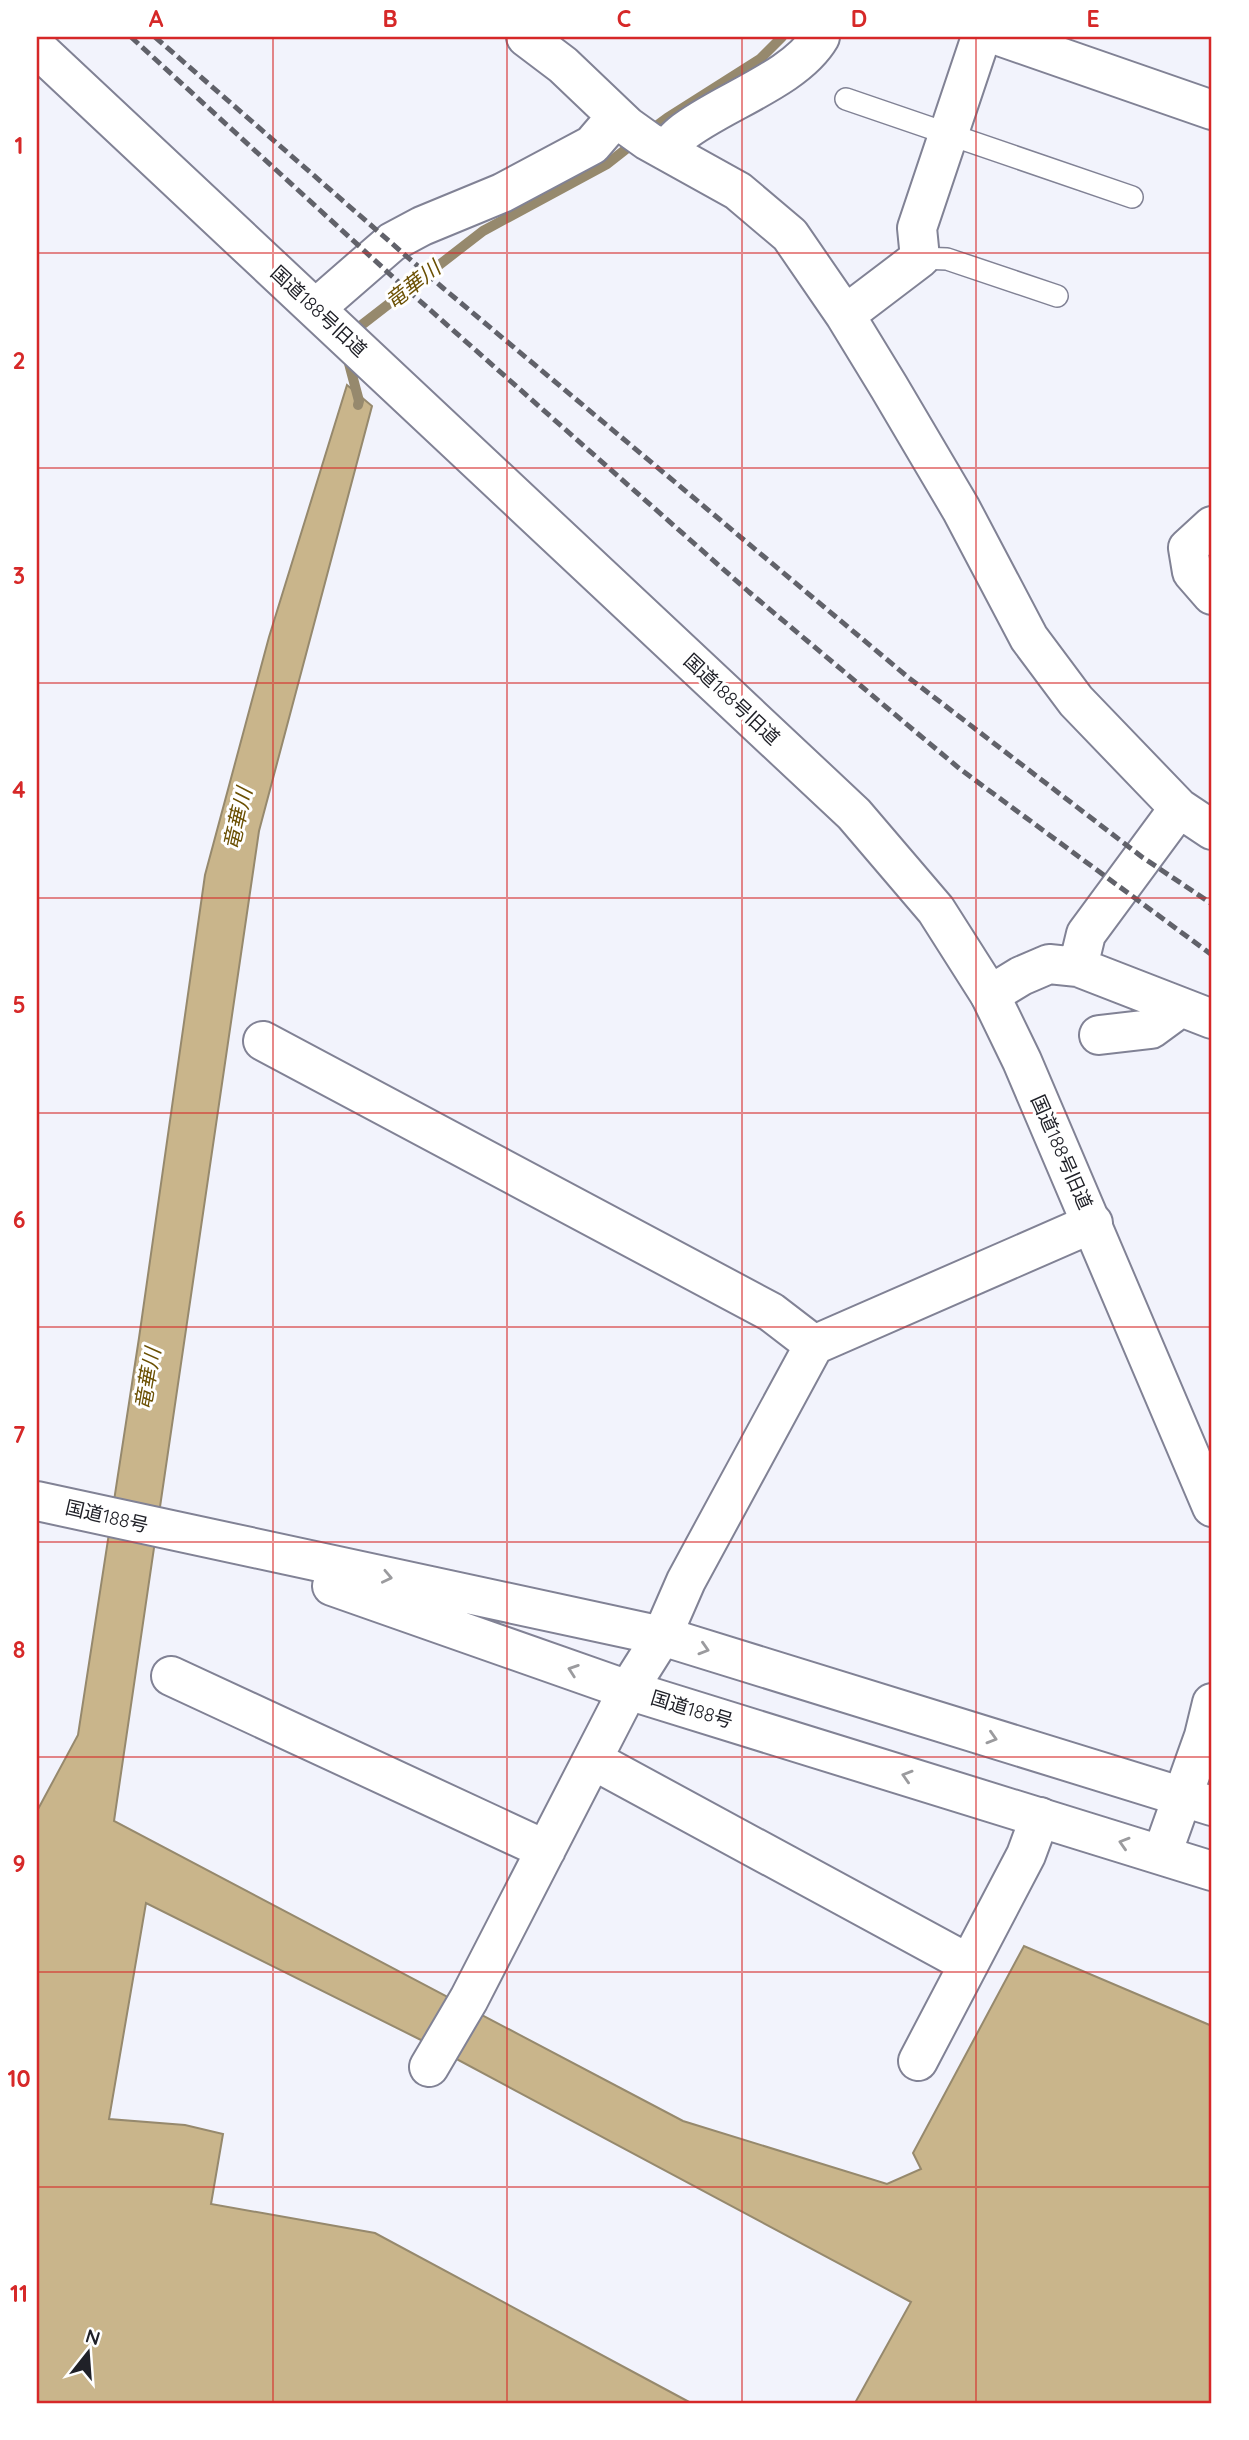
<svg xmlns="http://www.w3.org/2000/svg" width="1249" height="2440" font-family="Quicksand,'Noto Sans JP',sans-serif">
	<rect width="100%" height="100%" fill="#f2f3fc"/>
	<path fill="#c9b58b" stroke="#96896d" stroke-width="2" d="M347 385 372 406 259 831 114 1821 683 2121 887 2184 921 2169 913 2153 1024 1946 1212 2026V2403H855L911 2302 421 2040 146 1903 109 2119 185 2125 223 2134 211 2204 375 2233 691 2403H37V1811L78 1735 139 1338 205 875 269 637Z"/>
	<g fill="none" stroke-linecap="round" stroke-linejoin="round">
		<path stroke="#96896d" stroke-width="10" d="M648 132 667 118 760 59 782 37
			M350 334 483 231 607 164 635 142
			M347 356 359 401 358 405"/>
		<g stroke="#818295" stroke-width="24">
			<path id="lane" d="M846 99 1132 197
				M920 258 947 259 1057 296"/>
		</g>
		<g stroke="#818295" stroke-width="42">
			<path id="street" d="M526 37 563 65 627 126 648 141 738 191 790 235 845 315 889 387 961 509 1029 638 1076 701 1179 808 1212 830
				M1002 37 1212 110
				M665 150C670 145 675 139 681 134 719 103 795 80 820 37
				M316 308 392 242 422 226 502 193 592 145 616 117
				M845 315 920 258 917 228 981 37
				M1212 526 1188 548 1192 572 1212 595
				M1078 967 1212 1019
				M990 995 1021 976 1049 964 1078 967 1086 934 1179 808
				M1099 1035 1151 1029 1181 1007
				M263 1041 771 1312 814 1345
				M171 1676 546 1850
				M593 1760 969 1964
				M918 2061 1026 1855 1040 1817
				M429 2067 469 1999 628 1690 662 1636 686 1581 814 1345 1093 1223"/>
		</g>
		<g stroke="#818295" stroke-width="42">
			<path id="secondary" d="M37 48 854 814 936 910 990 995 1022 1061 1212 1507
				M1162 1854 1204 1736 1212 1703"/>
		</g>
		<g stroke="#818295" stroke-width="42">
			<path id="highway" d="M37 1501 662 1636 1212 1806
				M332 1586 628 1690 1212 1871"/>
		</g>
		<use href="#lane" stroke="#fff" stroke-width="21"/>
		<use href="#street" stroke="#fff" stroke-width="38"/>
		<use href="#secondary" stroke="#fff" stroke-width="38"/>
		<use href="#highway" stroke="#fff" stroke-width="38"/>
		<path stroke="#61626a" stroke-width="5" stroke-dasharray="10 5" stroke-linecap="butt" d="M131 37 394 278 749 592 960 769 1212 955
			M155 37 443 288 909 678 1142 857 1212 904"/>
	</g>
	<defs><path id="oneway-chevron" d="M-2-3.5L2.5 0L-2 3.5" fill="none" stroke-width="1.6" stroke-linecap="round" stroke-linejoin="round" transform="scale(1.75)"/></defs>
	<g stroke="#9b9b9e">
		<use href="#oneway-chevron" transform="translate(387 1577) rotate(12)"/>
		<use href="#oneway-chevron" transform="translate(704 1649) rotate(17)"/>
		<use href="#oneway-chevron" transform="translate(573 1670) rotate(-161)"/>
		<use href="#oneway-chevron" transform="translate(992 1738) rotate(17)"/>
		<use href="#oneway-chevron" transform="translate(907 1776) rotate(-163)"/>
		<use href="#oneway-chevron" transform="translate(1124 1843) rotate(-163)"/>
	</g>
	<path fill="none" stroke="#d62828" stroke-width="2" stroke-opacity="0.55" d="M273 37V2403M507 37V2403M742 37V2403M976 37V2403M37 253H1212M37 468H1212M37 683H1212M37 898H1212M37 1113H1212M37 1327H1212M37 1542H1212M37 1757H1212M37 1972H1212M37 2187H1212"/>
	<g text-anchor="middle" stroke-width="6" stroke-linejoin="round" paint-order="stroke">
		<g font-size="19" fill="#202128" stroke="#fff">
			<text transform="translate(319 311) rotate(43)" y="7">国道188号旧道</text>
			<text transform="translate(732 699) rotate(43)" y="7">国道188号旧道</text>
			<text transform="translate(1062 1152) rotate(66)" y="7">国道188号旧道</text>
			<text transform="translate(107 1516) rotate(13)" y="7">国道188号</text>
			<text transform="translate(692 1709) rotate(17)" y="7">国道188号</text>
		</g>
		<g font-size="21" font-style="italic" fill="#6b5003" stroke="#fff">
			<text transform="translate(413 285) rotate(-38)" y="7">竜華川</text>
			<text transform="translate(238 819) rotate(-77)" y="7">竜華川</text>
			<text transform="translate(148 1379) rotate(-80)" y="7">竜華川</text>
		</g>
	</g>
	<rect width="1249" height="2440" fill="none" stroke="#ffffff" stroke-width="77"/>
	<g transform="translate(88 2353) rotate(17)" stroke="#ffffff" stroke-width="5" paint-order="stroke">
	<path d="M0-5L12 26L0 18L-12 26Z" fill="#202128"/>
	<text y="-10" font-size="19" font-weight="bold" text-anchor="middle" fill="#202128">N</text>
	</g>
	<rect x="38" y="38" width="1172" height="2364" fill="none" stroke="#d62828" stroke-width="2.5"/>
	<g font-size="23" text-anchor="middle" font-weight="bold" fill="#d62828">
		<text x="156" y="27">A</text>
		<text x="390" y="27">B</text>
		<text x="624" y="27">C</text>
		<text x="859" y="27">D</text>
		<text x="1093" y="27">E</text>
		<text x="19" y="154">1</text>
		<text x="19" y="369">2</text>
		<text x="19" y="584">3</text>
		<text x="19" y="798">4</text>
		<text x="19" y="1013">5</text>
		<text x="19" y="1228">6</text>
		<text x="19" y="1443">7</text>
		<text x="19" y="1658">8</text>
		<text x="19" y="1872">9</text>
		<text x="19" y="2087">10</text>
		<text x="19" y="2302">11</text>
	</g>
</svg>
